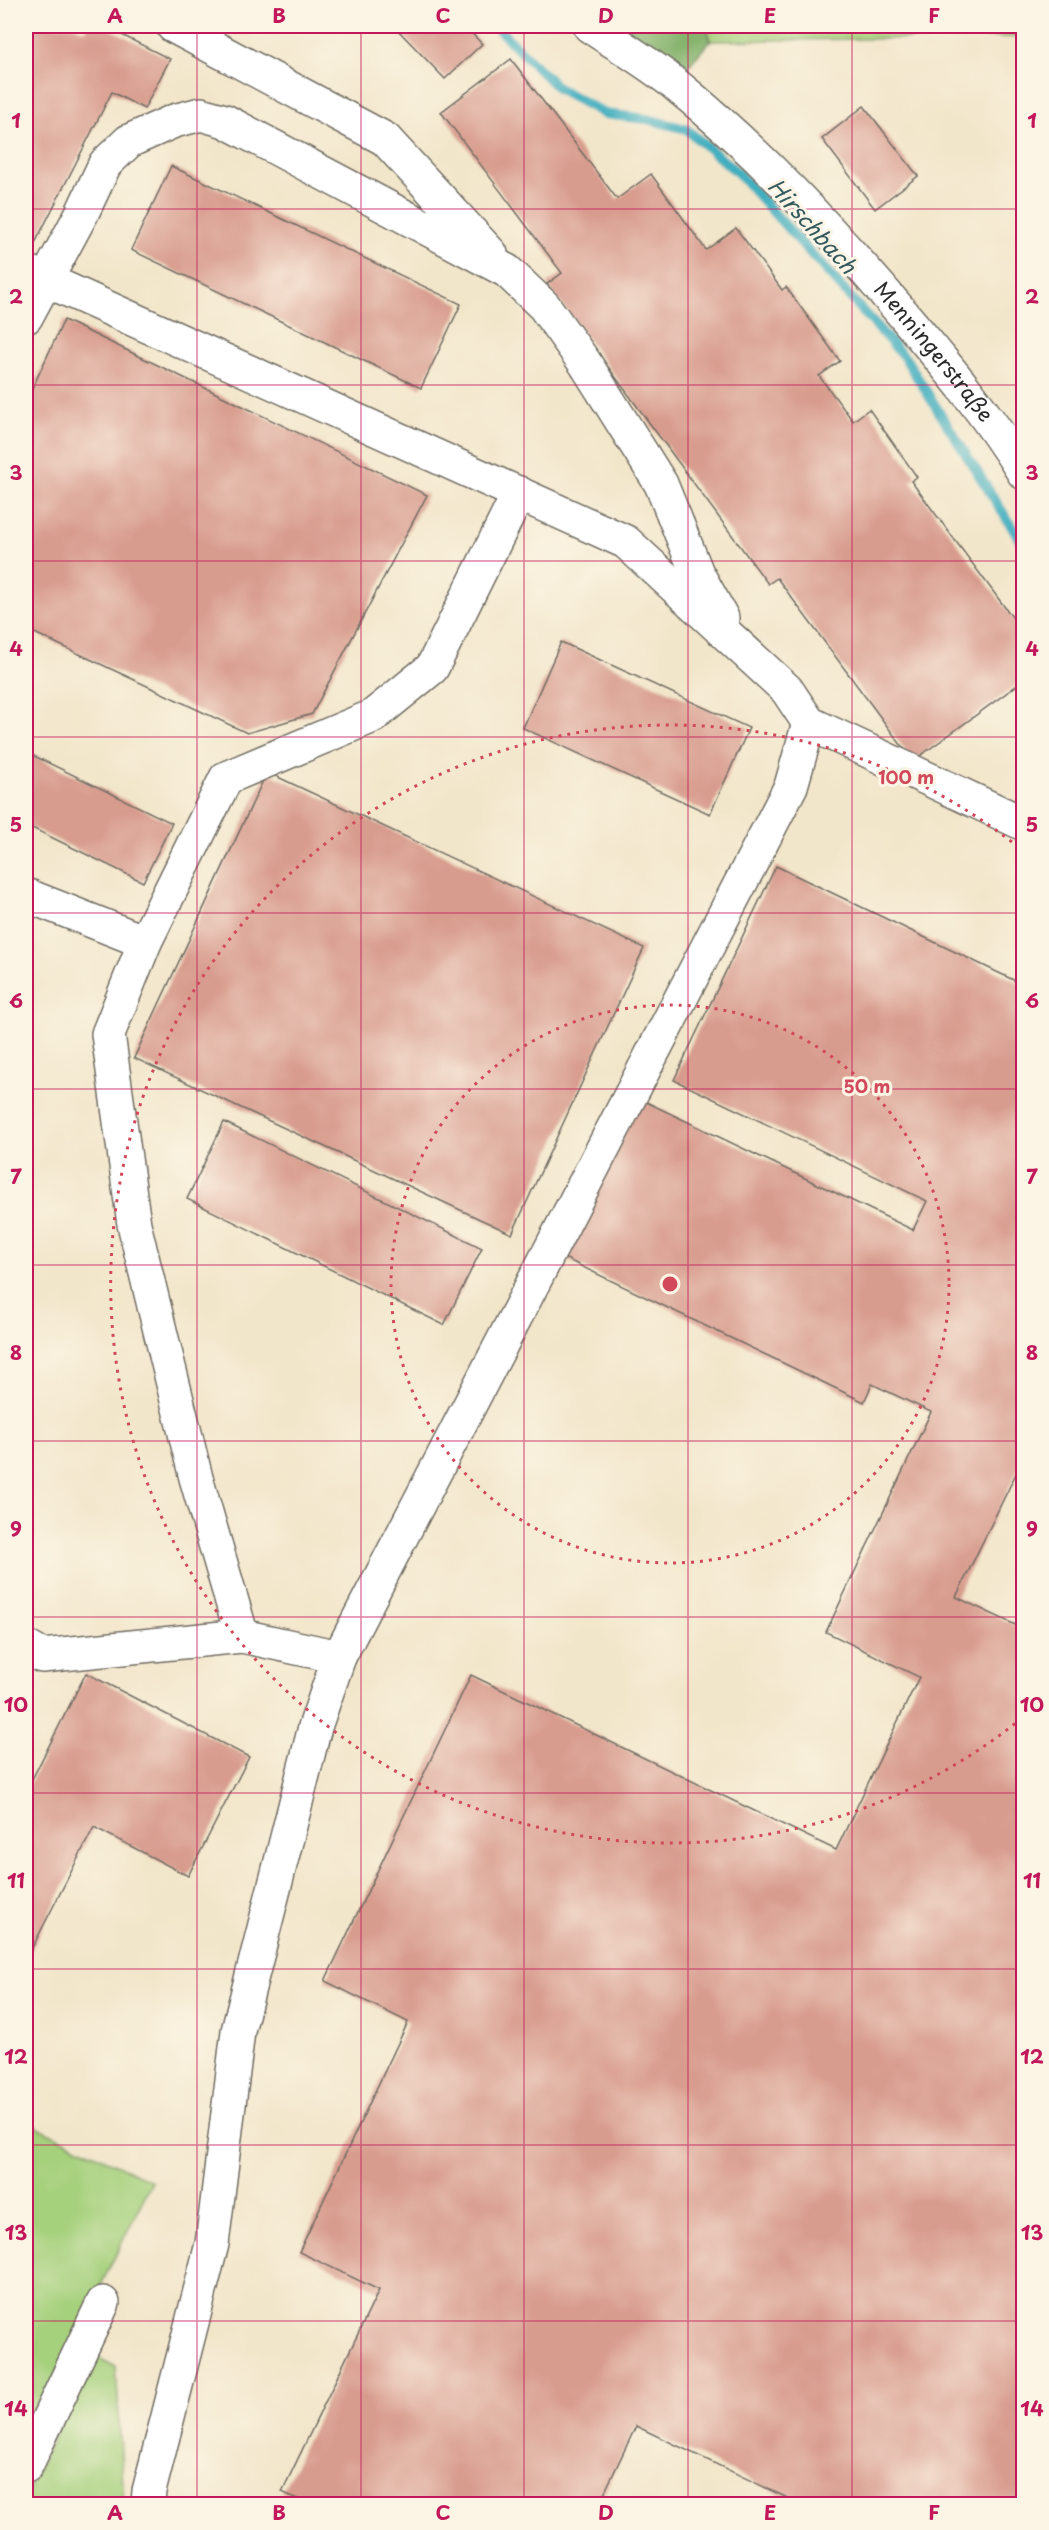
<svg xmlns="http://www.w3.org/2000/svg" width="1049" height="2530" font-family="'Playpen Sans',sans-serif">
	<rect width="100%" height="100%" fill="#fcf5e5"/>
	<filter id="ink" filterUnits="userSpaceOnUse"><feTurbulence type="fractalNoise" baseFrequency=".0167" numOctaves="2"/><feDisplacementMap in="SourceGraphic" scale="12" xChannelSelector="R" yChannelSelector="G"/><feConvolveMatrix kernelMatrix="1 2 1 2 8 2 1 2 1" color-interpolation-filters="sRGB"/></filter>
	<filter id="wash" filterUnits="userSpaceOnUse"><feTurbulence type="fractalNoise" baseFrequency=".008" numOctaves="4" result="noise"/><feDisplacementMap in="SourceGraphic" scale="24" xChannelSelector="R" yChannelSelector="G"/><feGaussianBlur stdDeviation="1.35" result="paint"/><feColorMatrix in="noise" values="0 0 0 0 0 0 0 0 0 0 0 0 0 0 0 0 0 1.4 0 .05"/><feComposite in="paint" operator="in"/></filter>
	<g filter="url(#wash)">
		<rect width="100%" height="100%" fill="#f2e6ca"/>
		<path fill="#a5d07c" stroke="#687e54" stroke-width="1.5" d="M707 26H1023L1024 37 710 41Z
			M26 2122 152 2181 26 2438Z
			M93 2355 116 2367 124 2504H26V2495Z"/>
		<path fill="#84b26c" stroke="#586e4c" stroke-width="1.5" d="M606 26H707L710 41 679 77Z"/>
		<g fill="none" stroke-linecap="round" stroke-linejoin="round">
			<path stroke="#42afc0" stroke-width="10" d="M495 26 558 88 605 114 647 119 686 129 738 173 905 358 1024 546"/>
		</g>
		<g id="blocks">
			<path fill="#d89c8e" d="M26 26H73L85 31 87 26H104L170 59 144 109 112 92 30 253 26 251Z
				M394 26H465L482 44 445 79Z
				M511 59 617 199 651 174 706 250 736 228 782 290 786 287 840 361 819 376 853 421 869 409 917 477 911 481 1024 633V680L913 761 777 578 768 584 547 284 562 273 441 112Z
				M864 106 918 176 875 209 822 139Z
				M171 166 461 304 421 388 131 250Z
				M64 320 427 495 312 714 247 733 26 629V402Z
				M561 642 749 728 710 814 523 728Z
				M26 752 172 823 143 882 26 825Z
				M267 772 644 948 512 1234 134 1058Z
				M776 866 1024 985V1457L956 1597 1024 1629V2504H800L636 2426 599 2504H308L282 2492 379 2290 299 2252 408 2022 325 1981 471 1675 836 1850 919 1677 826 1632 931 1412 872 1384 864 1402 564 1258 640 1099 913 1230 927 1201 674 1080Z
				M224 1122 482 1248 444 1325 187 1199Z
				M86 1673 249 1757 188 1876 94 1827 30 1952 26 1950V1791Z"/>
		</g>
	</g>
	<g filter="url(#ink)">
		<use href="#blocks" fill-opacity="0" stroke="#716c63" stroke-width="1.5"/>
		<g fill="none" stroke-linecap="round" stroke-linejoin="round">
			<g stroke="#716c63" stroke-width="36">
				<g id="minor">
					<path d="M173 26 385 139 491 254"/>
					<path id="s1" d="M590 26C618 45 649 63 676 85 760 153 833 232 903 314 946 365 989 416 1024 473"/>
					<path d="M26 271 626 542 787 690 809 723 1024 824"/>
					<path d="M26 317 82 213 105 164 129 141 174 121 201 114 225 121 507 271 544 306 585 363 661 484 697 573 722 618"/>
					<path d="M26 895 145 942 108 1034 134 1224 196 1478 242 1636 339 1657"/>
					<path d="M145 942 226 778 373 716 432 668 519 493"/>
					<path d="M26 1647 42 1656 242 1636"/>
					<path d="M26 2466 103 2303"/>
					<path d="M148 2504 149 2491 212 2244 238 2031 315 1727 339 1657 791 786 809 723"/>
				</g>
			</g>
			<use href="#minor" stroke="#fff" stroke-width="33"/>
		</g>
	</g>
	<path fill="none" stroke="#c2185b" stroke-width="1.5" stroke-opacity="0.55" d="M197 26V2504M361 26V2504M524 26V2504M688 26V2504M852 26V2504M26 209H1024M26 385H1024M26 561H1024M26 737H1024M26 913H1024M26 1089H1024M26 1265H1024M26 1441H1024M26 1617H1024M26 1793H1024M26 1969H1024M26 2145H1024M26 2321H1024"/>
	<g fill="none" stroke="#d1495b" stroke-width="3" stroke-dasharray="3 6">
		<circle cx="670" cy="1284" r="279"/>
		<path d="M1022 1718A559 559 0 1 1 1022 850"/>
	</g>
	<g text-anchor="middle" stroke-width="6" stroke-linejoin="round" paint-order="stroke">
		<g font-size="21" fill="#2b2b2b" stroke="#fcf5e5">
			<text dy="7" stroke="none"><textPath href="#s1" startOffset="476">Menningerstraße</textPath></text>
		</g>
		<g font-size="22" font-style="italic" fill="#33595f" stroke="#fcf5e5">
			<text transform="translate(812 226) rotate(48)" y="8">Hirschbach</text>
		</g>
	</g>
	<circle cx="670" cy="1284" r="9" fill="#d1495b" stroke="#fcf5e5" stroke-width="3"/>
	<g font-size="18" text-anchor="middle" font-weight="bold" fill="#d1495b" stroke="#fcf5e5" stroke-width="6" stroke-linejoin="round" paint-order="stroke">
		<text x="906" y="784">100 m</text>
		<text x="867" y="1093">50 m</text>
	</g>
	<rect width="1049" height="2530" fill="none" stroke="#fcf5e5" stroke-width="66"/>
	<rect x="33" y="33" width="983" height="2464" fill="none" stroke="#c2185b" stroke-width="2"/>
	<g font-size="20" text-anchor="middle" font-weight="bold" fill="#c2185b">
		<text x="115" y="23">A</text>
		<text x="279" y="23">B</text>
		<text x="443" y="23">C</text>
		<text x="606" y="23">D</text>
		<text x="770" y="23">E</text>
		<text x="934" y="23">F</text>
		<text x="16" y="128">1</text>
		<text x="1032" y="128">1</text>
		<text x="16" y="304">2</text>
		<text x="1032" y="304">2</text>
		<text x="16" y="480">3</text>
		<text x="1032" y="480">3</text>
		<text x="16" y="656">4</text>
		<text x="1032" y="656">4</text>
		<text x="16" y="832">5</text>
		<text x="1032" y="832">5</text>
		<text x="16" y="1008">6</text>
		<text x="1032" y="1008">6</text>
		<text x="16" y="1184">7</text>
		<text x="1032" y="1184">7</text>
		<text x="16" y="1360">8</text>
		<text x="1032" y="1360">8</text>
		<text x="16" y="1536">9</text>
		<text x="1032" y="1536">9</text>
		<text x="16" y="1712">10</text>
		<text x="1032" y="1712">10</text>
		<text x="16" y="1888">11</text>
		<text x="1032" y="1888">11</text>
		<text x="16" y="2064">12</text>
		<text x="1032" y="2064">12</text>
		<text x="16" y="2240">13</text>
		<text x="1032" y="2240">13</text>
		<text x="16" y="2416">14</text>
		<text x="1032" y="2416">14</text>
		<text x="115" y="2520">A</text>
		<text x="279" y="2520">B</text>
		<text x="443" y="2520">C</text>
		<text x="606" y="2520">D</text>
		<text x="770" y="2520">E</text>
		<text x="934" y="2520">F</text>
	</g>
</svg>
